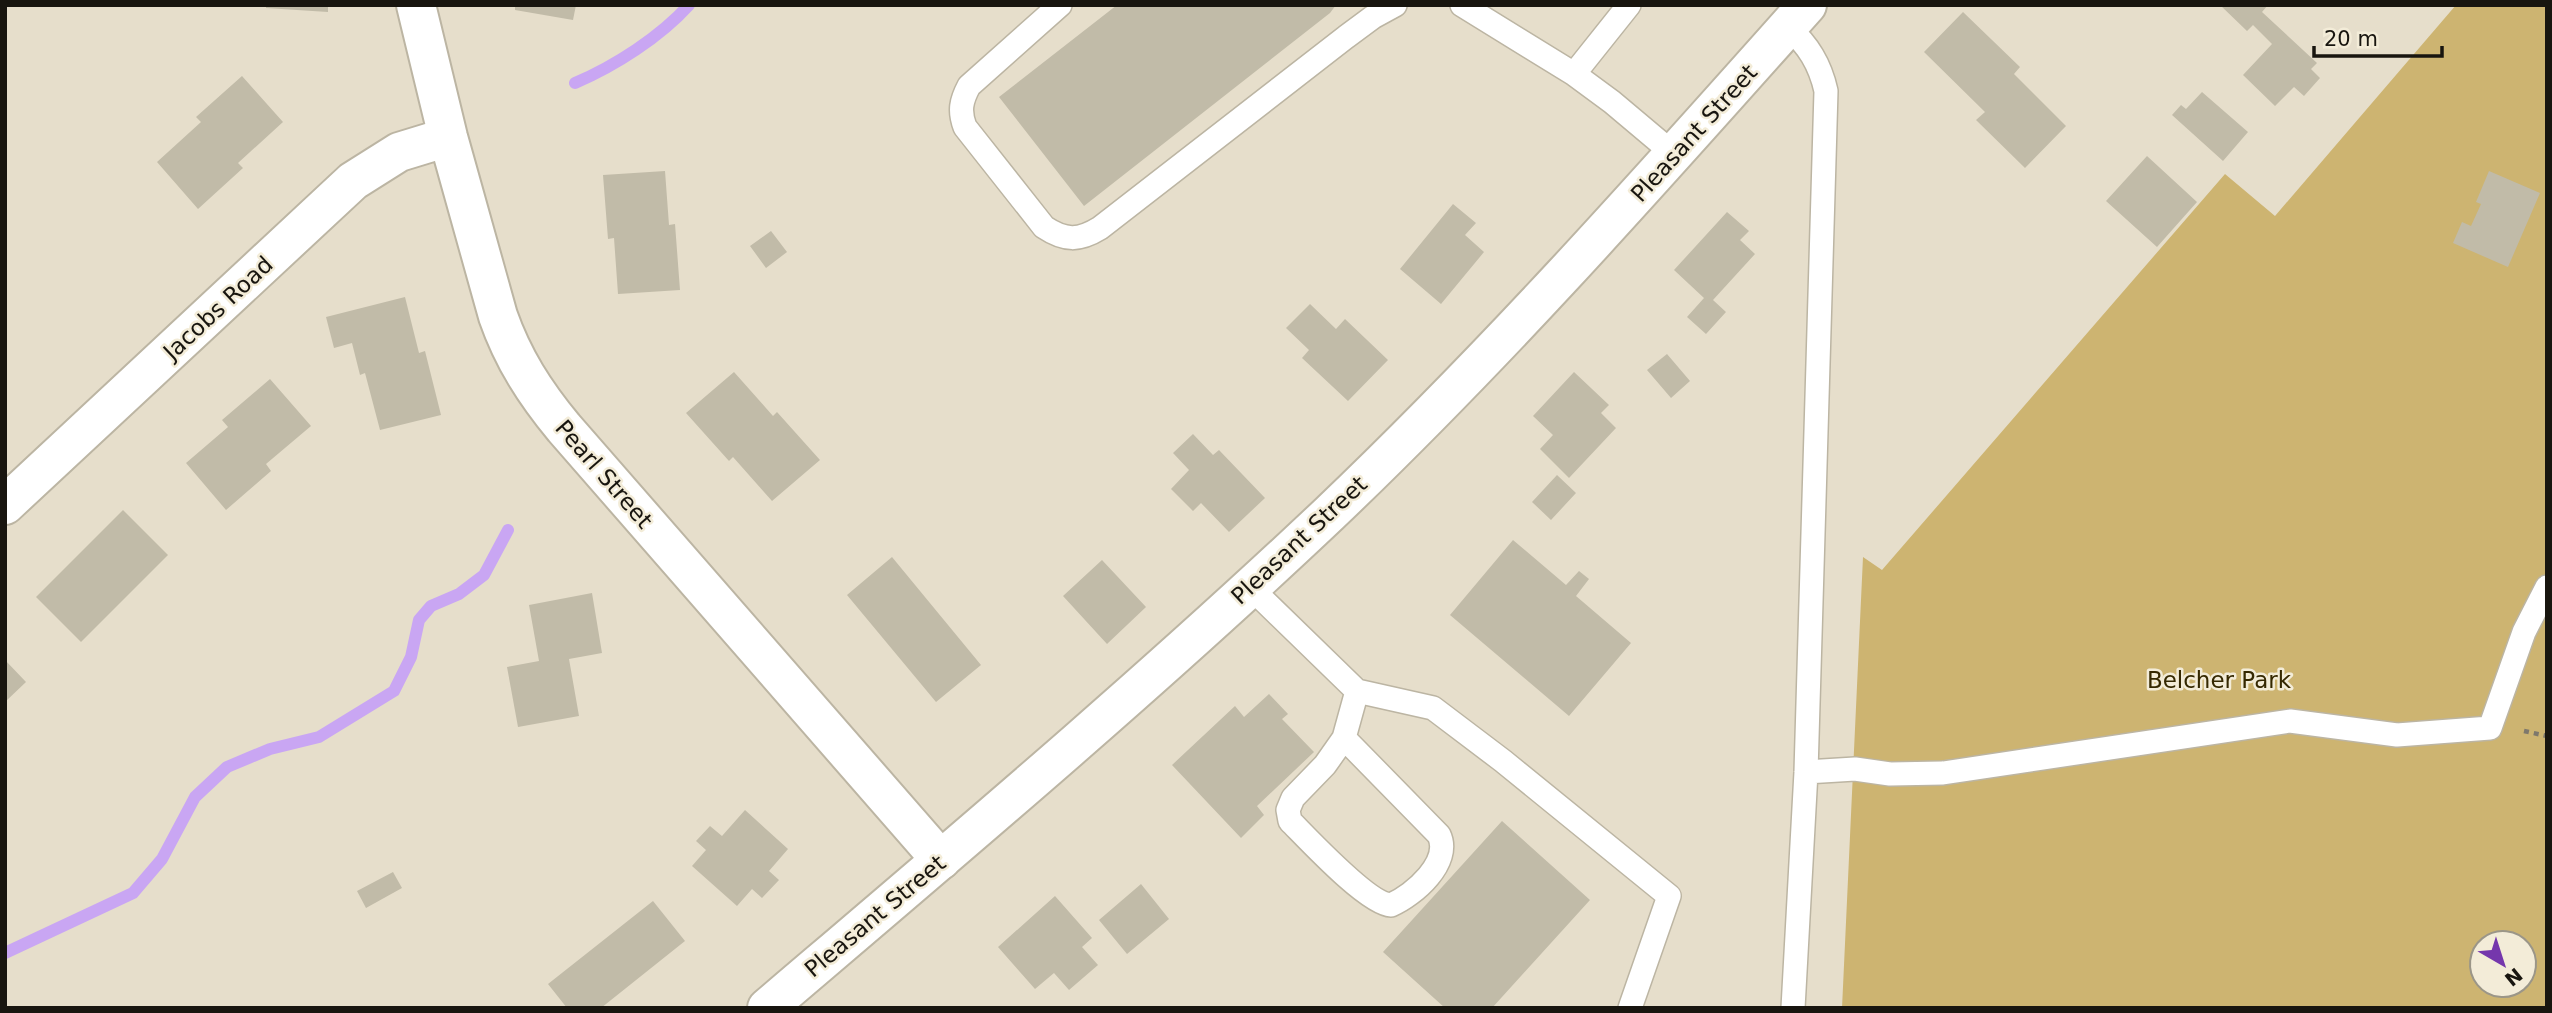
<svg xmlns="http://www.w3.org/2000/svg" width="2552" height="1013" font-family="'DejaVu Sans',sans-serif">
	<rect width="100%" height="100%" fill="#e6decb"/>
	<path fill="#cdb471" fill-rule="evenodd" d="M2456 5H2547V1008H1842L1863 557 1882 570 2225 174 2275 216ZM2482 943H2524V985H2482Z"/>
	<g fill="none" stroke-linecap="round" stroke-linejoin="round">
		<path stroke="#c9a6f3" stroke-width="12" d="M575 83C615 66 660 37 689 5
			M5 953 133 893 162 859 195 797 227 767 270 749 319 737 394 691 411 657 419 620 431 606 459 594 484 575 508 530"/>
	</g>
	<path fill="#c1bba8" d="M266 5H328V12L266 8Z
		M515 5H576L573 20 515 10Z
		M1117 5H1336L1330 13 1084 206 999 97Z
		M2220 5H2268L2262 12 2317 63 2311 69 2320 78 2304 96 2294 87 2275 106 2243 75 2272 44 2253 25 2247 31Z
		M1963 12 2020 67 2014 74 2066 126 2025 168 1976 120 1985 112 1924 52Z
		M242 76 283 122 238 163 243 168 198 209 157 162 201 122 196 117Z
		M2202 92 2248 132 2223 161 2172 115 2181 105 2186 109Z
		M2147 156 2197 202 2157 247 2106 201Z
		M665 171 669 225 675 224 680 290 618 294 614 238 608 239 603 175Z
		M2489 171 2540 193 2508 267 2453 243 2462 222 2471 226 2481 204 2476 202Z
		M1453 204 1476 223 1465 235 1484 252 1441 304 1400 269Z
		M1727 212 1749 231 1740 240 1755 254 1713 300 1726 312 1706 334 1687 317 1704 298 1674 270Z
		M771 231 787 252 766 268 750 246Z
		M405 297 419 353 425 351 441 415 380 430 365 373 360 375 352 343 334 348 326 317Z
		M1310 304 1336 329 1345 319 1388 360 1348 401 1302 358 1309 350 1286 328Z
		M1667 354 1690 381 1671 398 1647 370Z
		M734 372 773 416 777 412 820 460 772 501 733 457 729 461 686 413Z
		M1574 372 1609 405 1601 413 1616 428 1569 478 1540 449 1553 435 1533 416Z
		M270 379 311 426 266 464 271 471 226 510 186 463 228 427 222 420Z
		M1193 434 1213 455 1219 450 1265 498 1229 532 1201 503 1193 511 1171 489 1189 470 1173 453Z
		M1557 475 1576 493 1551 520 1532 502Z
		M123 510 168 555 81 642 36 597Z
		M1513 540 1566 585 1579 571 1589 579 1576 596 1631 643 1569 716 1450 615Z
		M892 557 981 665 936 702 847 595Z
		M1102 560 1146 607 1107 644 1063 596Z
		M592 593 602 653 569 659 579 716 518 727 507 667 539 661 529 605Z
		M5 660 26 682 5 702Z
		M1269 694 1288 714 1282 719 1314 752 1257 806 1264 815 1241 838 1172 765 1235 706 1244 717Z
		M745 810 788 849 769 871 779 880 762 898 752 889 737 906 692 866 706 850 696 841 710 826 722 836Z
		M1502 821 1590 900 1492 1008H1445L1383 952Z
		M393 872 402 888 366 908 357 891Z
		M1141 884 1169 919 1127 954 1099 920Z
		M1055 896 1092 938 1082 947 1098 965 1069 990 1054 973 1035 989 998 947Z
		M653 901 685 941 601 1008H567L548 984Z"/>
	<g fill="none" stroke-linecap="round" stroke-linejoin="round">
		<g stroke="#bcb5a3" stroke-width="26">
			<path id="service" d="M1060 5 969 86C961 101 959 111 965 127L1044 227C1065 241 1079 241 1100 228L1346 37 1373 17 1395 5
				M1462 5 1574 74 1612 102 1675 155
				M1788 27C1808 45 1820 64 1826 91L1806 772 1793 1008
				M1574 74 1629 5
				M1250 587 1357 691 1433 708 1503 761 1669 896 1630 1008
				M1344 738 1325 765 1293 798 1288 810 1290 821C1308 839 1368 904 1391 905 1414 895 1452 862 1439 835L1344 738 1357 691
				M1806 772 1855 769 1890 774 1943 773 2290 721 2397 735 2490 728 2524 632 2547 587"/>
		</g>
		<g stroke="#bcb5a3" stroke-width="42">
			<path id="minor" d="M416 5 448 137 498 316C513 359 535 393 564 428L941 860
				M5 505 353 181 399 152 448 137"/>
		</g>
		<g stroke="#bcb5a3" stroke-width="42">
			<path id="tertiary" d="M767 1008C957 846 1148 685 1329 514 1498 353 1652 179 1807 5"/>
		</g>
		<path stroke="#7e786c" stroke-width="4.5" stroke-dasharray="5 5" stroke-linecap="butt" d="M2524 731 2547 736"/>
		<use href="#service" stroke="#fff" stroke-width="23"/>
		<use href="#minor" stroke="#fff" stroke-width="38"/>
		<use href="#tertiary" stroke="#fff" stroke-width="38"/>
	</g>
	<g text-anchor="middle" stroke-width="5" stroke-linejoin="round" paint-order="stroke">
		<g font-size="23" fill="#18150f" stroke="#f3ecd8">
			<text transform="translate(1694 133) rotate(-48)" y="8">Pleasant Street</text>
			<text transform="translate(218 308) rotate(-43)" y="8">Jacobs Road</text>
			<text transform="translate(604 474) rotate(49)" y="8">Pearl Street</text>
			<text transform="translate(1299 540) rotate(-43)" y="8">Pleasant Street</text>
			<text transform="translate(875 916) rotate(-40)" y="8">Pleasant Street</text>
		</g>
		<g font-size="23" fill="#352801" stroke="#f3ecd8">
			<text x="2219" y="688">Belcher Park</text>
		</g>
	</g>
	<rect width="2552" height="1013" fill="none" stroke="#18150f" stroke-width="14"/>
	<g transform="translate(2503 964) rotate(141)"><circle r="33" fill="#f3ecd8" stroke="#9b9688" stroke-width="2"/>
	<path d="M0-5L12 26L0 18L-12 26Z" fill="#7537ac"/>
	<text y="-10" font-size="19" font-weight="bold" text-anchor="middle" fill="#18150f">N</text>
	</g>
	<path d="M2314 46v10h128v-10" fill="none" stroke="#18150f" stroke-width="3.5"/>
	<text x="2324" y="46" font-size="21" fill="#18150f" stroke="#f3ecd8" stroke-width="5" paint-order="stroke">20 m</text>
</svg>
